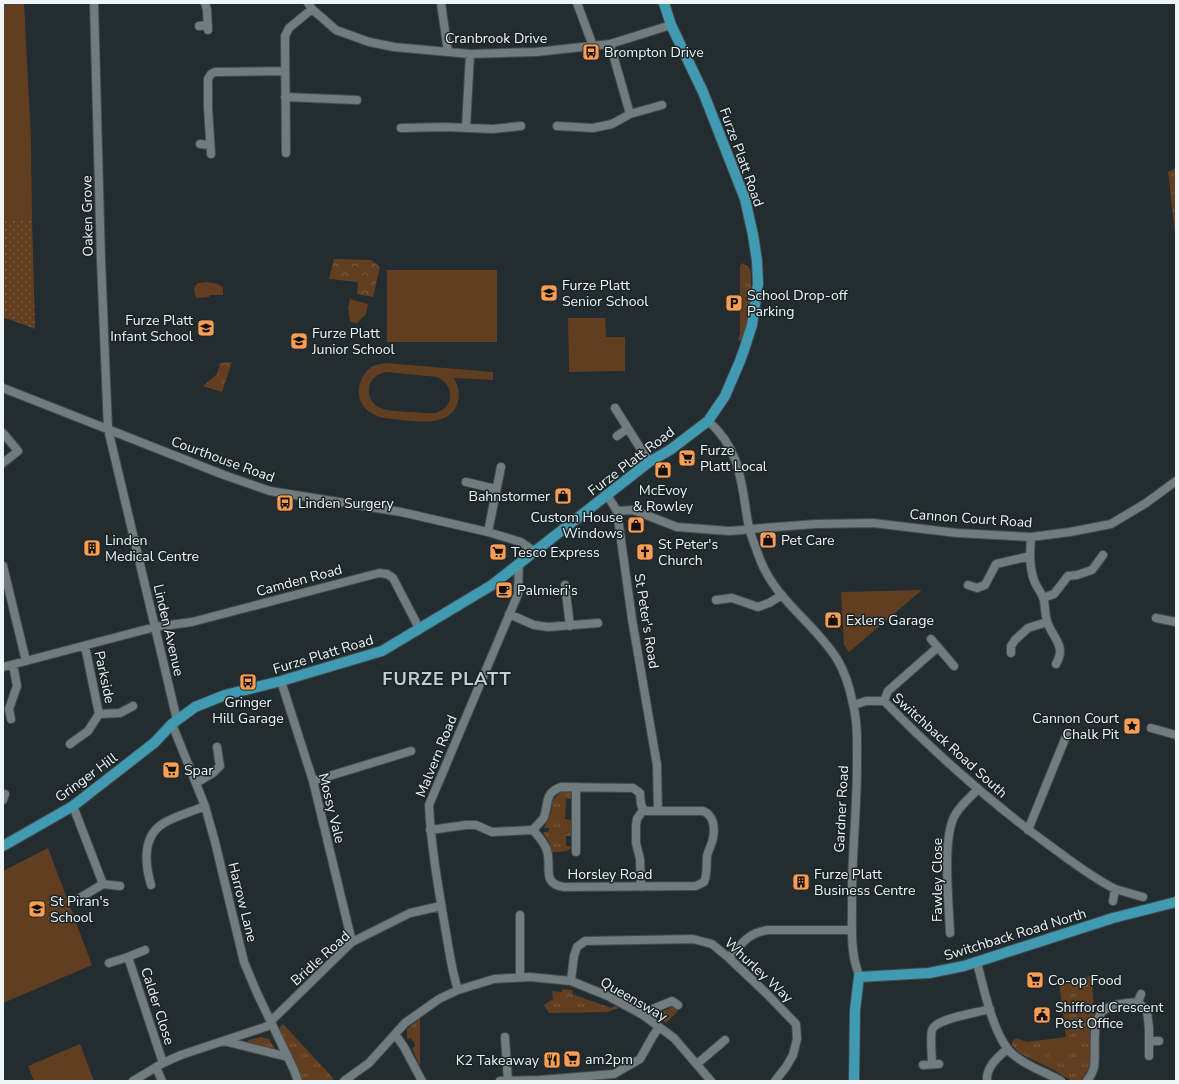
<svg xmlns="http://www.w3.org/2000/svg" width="1179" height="1084" font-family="'Nunito Sans',sans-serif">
	<defs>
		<pattern id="grass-tufts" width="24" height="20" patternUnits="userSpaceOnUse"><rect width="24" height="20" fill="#623e21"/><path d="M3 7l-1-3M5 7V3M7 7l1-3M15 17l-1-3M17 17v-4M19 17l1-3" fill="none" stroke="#795a42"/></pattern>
		<pattern id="forest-crowns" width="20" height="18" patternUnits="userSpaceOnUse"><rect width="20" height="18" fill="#623e21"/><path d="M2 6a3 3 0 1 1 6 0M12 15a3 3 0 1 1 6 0" fill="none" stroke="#795a42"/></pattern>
		<pattern id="garden-dots" width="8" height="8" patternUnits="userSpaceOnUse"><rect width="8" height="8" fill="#623e21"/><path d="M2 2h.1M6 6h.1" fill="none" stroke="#795a42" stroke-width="1.8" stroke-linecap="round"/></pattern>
	</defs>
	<rect width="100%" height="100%" fill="#232c30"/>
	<path fill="url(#grass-tufts)" d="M742 263 749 267 751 272V299L745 337 740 341 738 340 740 335V266Z
		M560 792H571L572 793V799H566L565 819 572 820 573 826 572 828V836H566V846H572C569 853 560 852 552 852L549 842 543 832H548L549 828H544L551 813 552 801Z
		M1092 976 1094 1016 1090 1039V1063L1089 1068 1081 1081H1072L1054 1070 1019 1053 1012 1045V1042L1016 1038 1027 1042 1066 1037 1059 982Z
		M562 989 573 990 572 994 611 1008 615 1006 619 1008 607 1012 549 1013 544 1005 553 999 552 991 562 992Z
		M669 1004 679 1010 666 1023 652 1013 653 1011 656 1014 670 1008Z
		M420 1018V1067L412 1048 416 1046 411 1038 407 1039V1029Z
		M283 1024 334 1079 330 1081H301L279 1028Z
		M261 1037 269 1039 276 1050V1053L246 1043 249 1040Z"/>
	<path fill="url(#forest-crowns)" d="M1176 168V242L1168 172Z
		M334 259 371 260 380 267 373 297 357 294 358 282 329 279Z
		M232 362 222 392 203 386 217 374 220 363Z"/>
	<path fill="#623e21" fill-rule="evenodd" d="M3 3H24L31 141 32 218 3 221Z
		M387 270H497V342H387Z
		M207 282 217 284 223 287V295H210L209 297 196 298 194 290 195 286 198 283Z
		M350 299 368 304 366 314 357 323 350 322 348 308Z
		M605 318 606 337H625V371L569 372 568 318Z
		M386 363 493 372V380L454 378C458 386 460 392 458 401 451 431 407 420 385 418 376 417 367 412 362 404 354 392 362 369 376 365 379 364 383 364 386 363ZM386 372 437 377C453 384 456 405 438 412 430 415 419 412 410 412 396 411 368 412 369 390 369 380 376 374 386 372Z
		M922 590 849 652 844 645 841 592Z
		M48 848 92 965 3 1003V871Z
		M1048 1051a10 10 0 1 1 20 0a10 10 0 1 1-20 0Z
		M80 1044 94 1081H34L28 1066Z"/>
	<path fill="url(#garden-dots)" d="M32 218 35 329 3 317V221Z"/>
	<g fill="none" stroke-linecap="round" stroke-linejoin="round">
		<g stroke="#424b4e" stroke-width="10">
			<path id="minor" d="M94 3 101 261 108 429 177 720
				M205 3 207 10 208 30
				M308 3 312 9 336 30 369 42 394 47 470 54 536 52 610 44 671 25
				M441 3 448 52
				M577 3 593 46
				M199 26 208 25
				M285 97 357 100
				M630 114 662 105
				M557 126 593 128 612 124 630 114 610 44
				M466 127 470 54
				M401 128 444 127 493 129 521 126
				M200 144 210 145
				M286 153 285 36 289 28 312 9
				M211 154 208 108V79L211 74 215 72 285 71
				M3 388 224 475 270 491 401 512 488 532 521 542 534 551
				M615 408 649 462
				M708 421C743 451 741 487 749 528 752 539 757 551 761 562 777 601 815 624 837 659 845 672 850 689 853 704 858 724 857 744 857 764 857 813 851 860 852 909 852 924 851 941 854 957 855 964 858 971 859 977
				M3 433 18 451 3 463
				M617 436 627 429
				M466 482 496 489
				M607 495 617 511 632 619 657 765 658 811
				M617 511 633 510 677 527 729 531 743 530
				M750 529 816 524 873 523 957 533 1031 537 1070 532 1111 524 1146 503 1176 481
				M488 532 501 467
				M1031 537C1030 551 1029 567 1034 580 1036 587 1042 593 1044 600 1045 607 1045 614 1047 621 1052 638 1067 645 1056 664
				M3 566 26 661
				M565 585 570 626
				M968 585 977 588 985 585 996 564 1030 556
				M1043 598 1054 594 1068 576 1077 575 1092 570 1103 555
				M716 600 732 598 758 607 769 603 782 595
				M509 614 534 625 548 627 598 623
				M1156 618 1176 622
				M931 639 954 666
				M1011 653V646L1015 640 1028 628 1047 622
				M3 667 155 627 192 622 379 573 387 574 393 578 419 628
				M281 681 313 781 352 942
				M884 701 888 691 938 647
				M854 705 866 701H884C935 753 990 802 1049 845 1071 861 1091 877 1115 889
				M99 714 120 713 133 706
				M11 719 9 709 17 686 13 665
				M172 724 205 806 215 842 244 962 257 993 294 1070 298 1081
				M1151 728 1176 735
				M70 744 88 731 99 714 85 646
				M313 781 411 751
				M196 783 213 773 220 766 217 747
				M561 787 633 788 640 793C641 799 639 808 646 811H703C714 815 715 828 713 838 712 845 708 850 707 856 706 865 708 873 704 882L696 886 564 887C541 884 552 867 547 851 545 843 539 837 533 830 536 826 542 821 544 817 549 803 544 793 561 787Z
				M576 787V852
				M3 800 5 794
				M73 806 103 884 78 899
				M430 830 466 825H476L492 832 533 830
				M1028 830 1067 734
				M103 884 120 886
				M151 885C145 864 142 836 164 823 176 816 191 812 205 806
				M641 887 640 859 636 843V825L637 819 643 810
				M1113 901 1115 889 1143 897
				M950 933C949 904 942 841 954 817 959 806 970 798 978 789
				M145 950 128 957 163 1063
				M729 958C742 944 747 933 768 930H852
				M109 963 128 957
				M977 963C984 988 994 1041 1015 1056 1028 1067 1046 1072 1061 1081
				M520 977V915
				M571 981 574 956 577 947 585 941 693 939 712 944 729 958 766 993 796 1024 797 1039 793 1055 786 1067 775 1081
				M458 990C451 969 449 948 445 927 438 886 431 846 429 805L518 594 519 563
				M1138 1002 1141 994
				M643 1015 648 1011 672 1001 678 1005
				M395 1034 404 1047 422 1081
				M505 1037 508 1081
				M224 1041 288 1057
				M1149 1041H1159
				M697 1064 725 1040
				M932 1064C932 1057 930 1036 932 1030 936 1018 977 1013 990 1009
				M923 1065 939 1064
				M156 1067 162 1081
				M133 1081 163 1063 181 1055 268 1026 274 1018 352 942 410 913 441 906
				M344 1081 369 1063 405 1023 439 999 458 990 494 979 530 977 571 981 608 996 643 1015 674 1038 711 1081
				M500 1081 540 1080 614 1074 640 1059 653 1036 659 1027
				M987 1081C986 1067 997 1058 1007 1049
				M1087 1081C1090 1077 1093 1072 1094 1067 1097 1050 1089 1018 1107 1008 1116 1003 1128 1003 1138 1002L1147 1011 1149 1028V1056"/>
		</g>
		<g stroke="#424b4e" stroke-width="12">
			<path id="major" d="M3 846 73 806 154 743 172 724 195 707 225 695 281 681 382 651 492 585 649 462 670 450 708 421 725 396 740 361 744 350 752 325 758 284 757 261 753 235 745 199 703 92 671 25 664 3
				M854 1081 855 1010 859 977 929 973 964 966 1113 918 1176 902"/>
		</g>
		<use href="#minor" stroke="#717c80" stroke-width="8"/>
		<use href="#major" stroke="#409ab2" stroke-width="10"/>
	</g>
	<defs>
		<g id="bus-square" transform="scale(0.9)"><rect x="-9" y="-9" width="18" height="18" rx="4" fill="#fb9e51" stroke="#1a2326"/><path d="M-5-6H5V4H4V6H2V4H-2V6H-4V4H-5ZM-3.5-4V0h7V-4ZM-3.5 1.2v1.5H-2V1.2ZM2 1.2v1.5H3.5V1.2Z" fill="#111"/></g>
		<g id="school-square" transform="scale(0.9)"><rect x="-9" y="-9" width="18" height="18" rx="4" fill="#fb9e51" stroke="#1a2326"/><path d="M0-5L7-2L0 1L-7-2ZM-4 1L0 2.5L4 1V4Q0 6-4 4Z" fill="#111"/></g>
		<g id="parking-square" transform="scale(0.9)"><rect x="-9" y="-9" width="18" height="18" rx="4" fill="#fb9e51" stroke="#1a2326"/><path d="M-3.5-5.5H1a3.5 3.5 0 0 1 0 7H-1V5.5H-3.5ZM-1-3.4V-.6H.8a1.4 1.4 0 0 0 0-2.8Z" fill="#111"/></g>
		<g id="supermarket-square" transform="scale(0.9)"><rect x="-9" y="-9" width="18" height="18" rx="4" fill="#fb9e51" stroke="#1a2326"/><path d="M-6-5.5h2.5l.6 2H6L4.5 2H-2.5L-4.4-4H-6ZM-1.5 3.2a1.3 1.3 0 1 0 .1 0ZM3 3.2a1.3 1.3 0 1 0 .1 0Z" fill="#111"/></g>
		<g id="shop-square" transform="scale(0.9)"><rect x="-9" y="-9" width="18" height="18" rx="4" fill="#fb9e51" stroke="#1a2326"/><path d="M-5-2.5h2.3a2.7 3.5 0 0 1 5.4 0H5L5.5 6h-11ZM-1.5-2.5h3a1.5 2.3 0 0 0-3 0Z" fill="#111"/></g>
		<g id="building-square" transform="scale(0.9)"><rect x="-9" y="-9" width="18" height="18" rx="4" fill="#fb9e51" stroke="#1a2326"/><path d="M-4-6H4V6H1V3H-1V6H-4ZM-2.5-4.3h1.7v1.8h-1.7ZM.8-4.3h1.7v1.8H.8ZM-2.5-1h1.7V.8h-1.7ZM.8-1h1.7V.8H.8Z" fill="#111"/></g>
		<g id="church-square" transform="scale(0.9)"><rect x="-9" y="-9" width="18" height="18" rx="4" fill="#fb9e51" stroke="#1a2326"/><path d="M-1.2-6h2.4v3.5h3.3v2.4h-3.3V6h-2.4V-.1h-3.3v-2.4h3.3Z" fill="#111"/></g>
		<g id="cafe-square" transform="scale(0.9)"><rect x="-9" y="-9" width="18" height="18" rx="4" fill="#fb9e51" stroke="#1a2326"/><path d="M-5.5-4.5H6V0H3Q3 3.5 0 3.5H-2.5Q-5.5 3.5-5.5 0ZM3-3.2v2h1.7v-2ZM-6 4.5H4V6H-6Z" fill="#111"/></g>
		<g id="sight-square" transform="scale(0.9)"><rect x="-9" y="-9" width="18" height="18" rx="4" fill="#fb9e51" stroke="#1a2326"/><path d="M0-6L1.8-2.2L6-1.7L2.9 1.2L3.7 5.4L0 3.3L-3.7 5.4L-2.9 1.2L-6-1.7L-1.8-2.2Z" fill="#111"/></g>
		<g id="civic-square" transform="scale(0.9)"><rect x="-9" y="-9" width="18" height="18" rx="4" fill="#fb9e51" stroke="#1a2326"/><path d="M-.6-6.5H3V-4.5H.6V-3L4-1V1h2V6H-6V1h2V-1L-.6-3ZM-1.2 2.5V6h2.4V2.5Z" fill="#111"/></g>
		<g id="restaurant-square" transform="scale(0.9)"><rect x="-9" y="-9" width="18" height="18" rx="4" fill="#fb9e51" stroke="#1a2326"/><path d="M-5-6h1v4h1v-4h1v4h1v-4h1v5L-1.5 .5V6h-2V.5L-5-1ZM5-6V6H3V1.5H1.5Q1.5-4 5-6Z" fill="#111"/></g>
	</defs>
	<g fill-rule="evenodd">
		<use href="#bus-square" x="591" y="52"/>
		<use href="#school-square" x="549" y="293"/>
		<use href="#parking-square" x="734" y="303"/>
		<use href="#school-square" x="206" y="328"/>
		<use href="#school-square" x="299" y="341"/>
		<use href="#supermarket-square" x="687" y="458"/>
		<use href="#shop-square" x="663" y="470"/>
		<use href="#shop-square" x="563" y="496"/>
		<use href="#bus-square" x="285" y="503"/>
		<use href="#shop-square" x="636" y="525"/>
		<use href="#shop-square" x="768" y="540"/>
		<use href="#building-square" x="92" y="548"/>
		<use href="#supermarket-square" x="498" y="552"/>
		<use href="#church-square" x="645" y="552"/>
		<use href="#cafe-square" x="504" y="590"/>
		<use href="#shop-square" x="833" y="620"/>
		<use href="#bus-square" x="248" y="682"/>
		<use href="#sight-square" x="1132" y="726"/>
		<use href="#supermarket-square" x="171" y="770"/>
		<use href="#building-square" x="801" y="882"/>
		<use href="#school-square" x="37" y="909"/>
		<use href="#supermarket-square" x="1035" y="980"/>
		<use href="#civic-square" x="1042" y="1015"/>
		<use href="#supermarket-square" x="572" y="1059"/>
		<use href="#restaurant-square" x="552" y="1060"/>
	</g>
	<g text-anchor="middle" stroke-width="3" stroke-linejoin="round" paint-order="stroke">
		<g font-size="14" fill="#eef5f7" stroke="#1a2326">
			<text x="496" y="43">Cranbrook Drive</text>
			<text transform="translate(742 157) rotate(70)" y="5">Furze Platt Road</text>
			<text transform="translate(87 216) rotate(-91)" y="5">Oaken Grove</text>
			<text transform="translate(223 459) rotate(20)" y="5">Courthouse Road</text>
			<text transform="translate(631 461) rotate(-37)" y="5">Furze Platt Road</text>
			<text transform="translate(971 518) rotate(4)" y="5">Cannon Court Road</text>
			<text transform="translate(299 580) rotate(-15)" y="5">Camden Road</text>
			<text transform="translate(647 621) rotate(81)" y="5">St Peter's Road</text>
			<text transform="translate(169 630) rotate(77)" y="5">Linden Avenue</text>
			<text transform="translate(323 654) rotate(-17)" y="5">Furze Platt Road</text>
			<text transform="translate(105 677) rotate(78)" y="5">Parkside</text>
			<text transform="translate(950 745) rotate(42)" y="5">Switchback Road South</text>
			<text transform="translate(436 756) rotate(-68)" y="5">Malvern Road</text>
			<text transform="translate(86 777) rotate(-36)" y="5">Gringer Hill</text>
			<text transform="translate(332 808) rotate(76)" y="5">Mossy Vale</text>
			<text transform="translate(841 809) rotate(-87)" y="5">Gardner Road</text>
			<text x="610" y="879">Horsley Road</text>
			<text transform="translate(937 880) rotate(-90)" y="5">Fawley Close</text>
			<text transform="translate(243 902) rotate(76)" y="5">Harrow Lane</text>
			<text transform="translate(1015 934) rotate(-17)" y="5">Switchback Road North</text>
			<text transform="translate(320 958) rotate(-42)" y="5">Bridle Road</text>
			<text transform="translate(759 970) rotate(43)" y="5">Whurley Way</text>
			<text transform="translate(634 999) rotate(30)" y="5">Queensway</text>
			<text transform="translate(158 1006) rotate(72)" y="5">Calder Close</text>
		</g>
		<g font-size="14" fill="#eef5f7" stroke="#1a2326" text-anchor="start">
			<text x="604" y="57">Brompton Drive</text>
			<text x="562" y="290">Furze Platt<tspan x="562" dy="16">Senior School</tspan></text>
			<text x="747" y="300">School Drop-off<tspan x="747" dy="16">Parking</tspan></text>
			<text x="193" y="325" text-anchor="end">Furze Platt<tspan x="193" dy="16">Infant School</tspan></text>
			<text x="312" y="338">Furze Platt<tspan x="312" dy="16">Junior School</tspan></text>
			<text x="700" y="455">Furze<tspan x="700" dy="16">Platt Local</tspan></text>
			<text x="663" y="495" text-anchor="middle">McEvoy<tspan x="663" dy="16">&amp; Rowley</tspan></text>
			<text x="550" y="501" text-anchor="end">Bahnstormer</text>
			<text x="298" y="508">Linden Surgery</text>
			<text x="623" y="522" text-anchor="end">Custom House<tspan x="623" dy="16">Windows</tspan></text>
			<text x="105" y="545">Linden<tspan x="105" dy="16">Medical Centre</tspan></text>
			<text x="781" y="545">Pet Care</text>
			<text x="658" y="549">St Peter's<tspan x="658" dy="16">Church</tspan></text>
			<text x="511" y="557">Tesco Express</text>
			<text x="517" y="595">Palmieri's</text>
			<text x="846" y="625">Exlers Garage</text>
			<text x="248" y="707" text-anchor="middle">Gringer<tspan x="248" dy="16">Hill Garage</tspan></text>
			<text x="1119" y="723" text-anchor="end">Cannon Court<tspan x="1119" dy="16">Chalk Pit</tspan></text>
			<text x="184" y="775">Spar</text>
			<text x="814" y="879">Furze Platt<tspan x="814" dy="16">Business Centre</tspan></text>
			<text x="50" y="906">St Piran's<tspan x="50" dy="16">School</tspan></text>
			<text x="1048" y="985">Co-op Food</text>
			<text x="1055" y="1012">Shifford Crescent<tspan x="1055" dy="16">Post Office</tspan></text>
			<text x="585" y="1064">am2pm</text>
			<text x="539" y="1065" text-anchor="end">K2 Takeaway</text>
		</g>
		<g font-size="18" font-weight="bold" letter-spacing="1" fill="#c3d0d4" stroke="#1a2326">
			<text x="447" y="685">FURZE PLATT</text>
		</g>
	</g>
	<rect width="1179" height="1084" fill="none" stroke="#eef5f7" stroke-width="8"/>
</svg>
